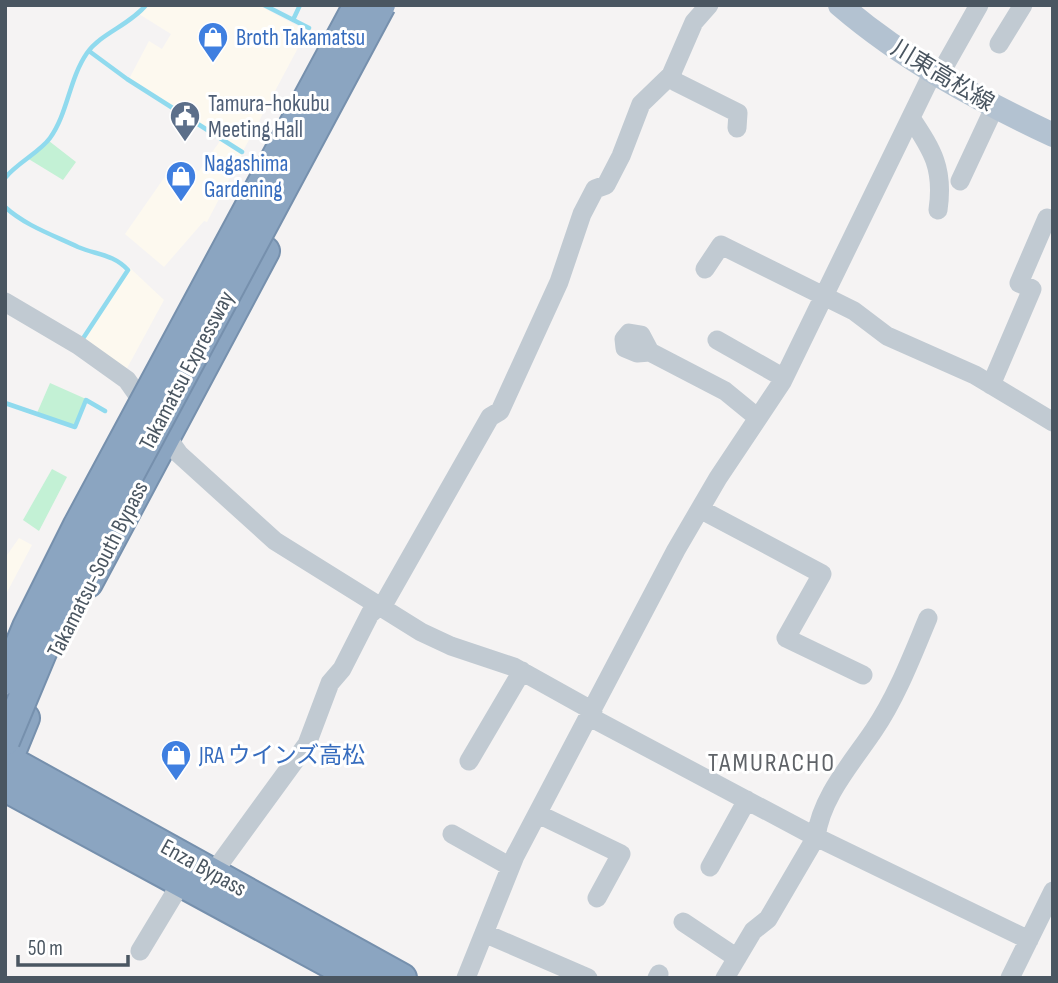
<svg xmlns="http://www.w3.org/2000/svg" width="1058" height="983" font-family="'Sofia Sans Condensed','Noto Sans JP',sans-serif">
	<rect width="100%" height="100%" fill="#f5f3f3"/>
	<path fill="#fdf9ef" d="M147 5H258L307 31 243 151 129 79 149 41 162 49 171 34 139 14Z
		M220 141 242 155 207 222 204 221 164 267 125 234 173 165 177 162 199 171Z
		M130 268 164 300 125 372 82 341Z
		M19 538 32 545 5 596V558Z"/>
	<path fill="#c3f1d5" d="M49 141 76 162 63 180 27 158Z
		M50 383 86 399 75 426 37 413Z
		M52 469 67 477 39 531 23 520Z"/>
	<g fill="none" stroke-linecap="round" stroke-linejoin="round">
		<path stroke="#90daee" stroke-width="4.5" d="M264 5 309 28
			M293 20 300 5
			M89 51 127 79 242 152
			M5 178C17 163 40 152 50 138 68 113 69 79 87 53 101 33 130 25 146 5
			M5 207C26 226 53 235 78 247 97 255 113 254 128 270L82 340
			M5 403 75 427 86 400 105 411"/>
		<g stroke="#7690ad" stroke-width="32">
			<path id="highway" d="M88 583 265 251
				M5 758 402 978
				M5 767 25 718
				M5 787 357 978"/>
		</g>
		<path stroke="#c1cad2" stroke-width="19" d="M999 44 1023 5
			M671 75 676 82 738 113 737 128
			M939 76 979 5
			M911 118C933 151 944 169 938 210
			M960 181 995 106
			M705 269 721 245 854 311 887 336 975 375 1053 422
			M5 302 78 345 127 380 179 454 275 541 421 632 451 646 514 667 593 711
			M717 340 784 378
			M650 352 641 335 629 333 624 339 625 348 637 353 650 352 725 391 758 418
			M991 385 1032 289 1019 283 1047 218 1053 221
			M700 509 822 574 786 638 863 675
			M590 717 816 837 1029 940
			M469 761 522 671
			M538 814 621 854 597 898
			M452 834 509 866
			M710 867 747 800
			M213 873 307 744 330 683 342 669 370 614 386 600 490 417 500 411 559 282 582 214 595 189 606 185 621 156 641 104 671 75 694 22 709 5
			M683 922 737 958
			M484 933 588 978
			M140 951 181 883
			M466 978 515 856 676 550 718 478 782 382 933 72
			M657 978 659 974
			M725 978 753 931 768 919 816 837C821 797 852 763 874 730 897 696 912 656 928 618
			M1010 978 1053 891"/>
		<path stroke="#b3c2d1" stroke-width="24" d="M840 5C904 60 977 99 1053 135"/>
		<use href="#highway" stroke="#8ba5c1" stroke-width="28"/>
		<g stroke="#7690ad" stroke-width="32" stroke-linecap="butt">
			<path id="highway-bridge" d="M5 680 27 627 78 525 358 5
				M5 741 48 638 96 537 381 5"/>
		</g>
		<use href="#highway-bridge" stroke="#8ba5c1" stroke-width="28"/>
	</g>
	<defs>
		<g id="shop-pin" transform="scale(1.575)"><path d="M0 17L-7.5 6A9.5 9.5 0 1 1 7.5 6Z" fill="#3f7fe0" stroke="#fff"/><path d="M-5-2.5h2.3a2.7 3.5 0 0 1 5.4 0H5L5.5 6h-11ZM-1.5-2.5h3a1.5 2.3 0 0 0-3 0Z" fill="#fff"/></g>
		<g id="civic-pin" transform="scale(1.575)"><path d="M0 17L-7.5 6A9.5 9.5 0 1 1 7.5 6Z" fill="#5c6f8a" stroke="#fff"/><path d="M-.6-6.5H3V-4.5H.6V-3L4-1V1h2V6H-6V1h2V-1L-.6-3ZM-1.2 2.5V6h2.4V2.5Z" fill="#fff"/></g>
	</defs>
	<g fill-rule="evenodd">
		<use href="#shop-pin" x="213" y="37"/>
		<use href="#civic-pin" x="185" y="116"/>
		<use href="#shop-pin" x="181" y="176"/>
		<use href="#shop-pin" x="176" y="755"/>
	</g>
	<g text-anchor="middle" stroke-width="6" stroke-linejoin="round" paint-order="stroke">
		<g font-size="23" fill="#366cbe" stroke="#fff" text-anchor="start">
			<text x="236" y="45">Broth Takamatsu</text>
			<text x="204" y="171">Nagashima<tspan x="204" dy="26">Gardening</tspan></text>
			<text x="199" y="763">JRA ウインズ高松</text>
		</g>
		<g font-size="23" fill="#4a5661" stroke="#fff">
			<text transform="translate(943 75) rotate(31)" y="8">川東高松線</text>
			<text transform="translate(186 370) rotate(-62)" y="8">Takamatsu Expressway</text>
			<text transform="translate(97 569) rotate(-63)" y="8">Takamatsu-South Bypass</text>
			<text transform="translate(204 867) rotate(29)" y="8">Enza Bypass</text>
		</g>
		<g font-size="23" fill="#4e5e75" stroke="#fff" text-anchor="start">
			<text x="208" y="111">Tamura-hokubu<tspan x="208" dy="26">Meeting Hall</tspan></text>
		</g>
		<g font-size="26" letter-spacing="2" fill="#5f6368" stroke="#fff">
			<text x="772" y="771">TAMURACHO</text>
		</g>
	</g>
	<rect width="1058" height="983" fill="none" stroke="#4a5661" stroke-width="14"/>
	<path d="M18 955v10h110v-10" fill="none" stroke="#4a5661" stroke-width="3.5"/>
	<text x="28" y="955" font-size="21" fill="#4a5661" stroke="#ffffff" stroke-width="5" paint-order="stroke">50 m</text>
</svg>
